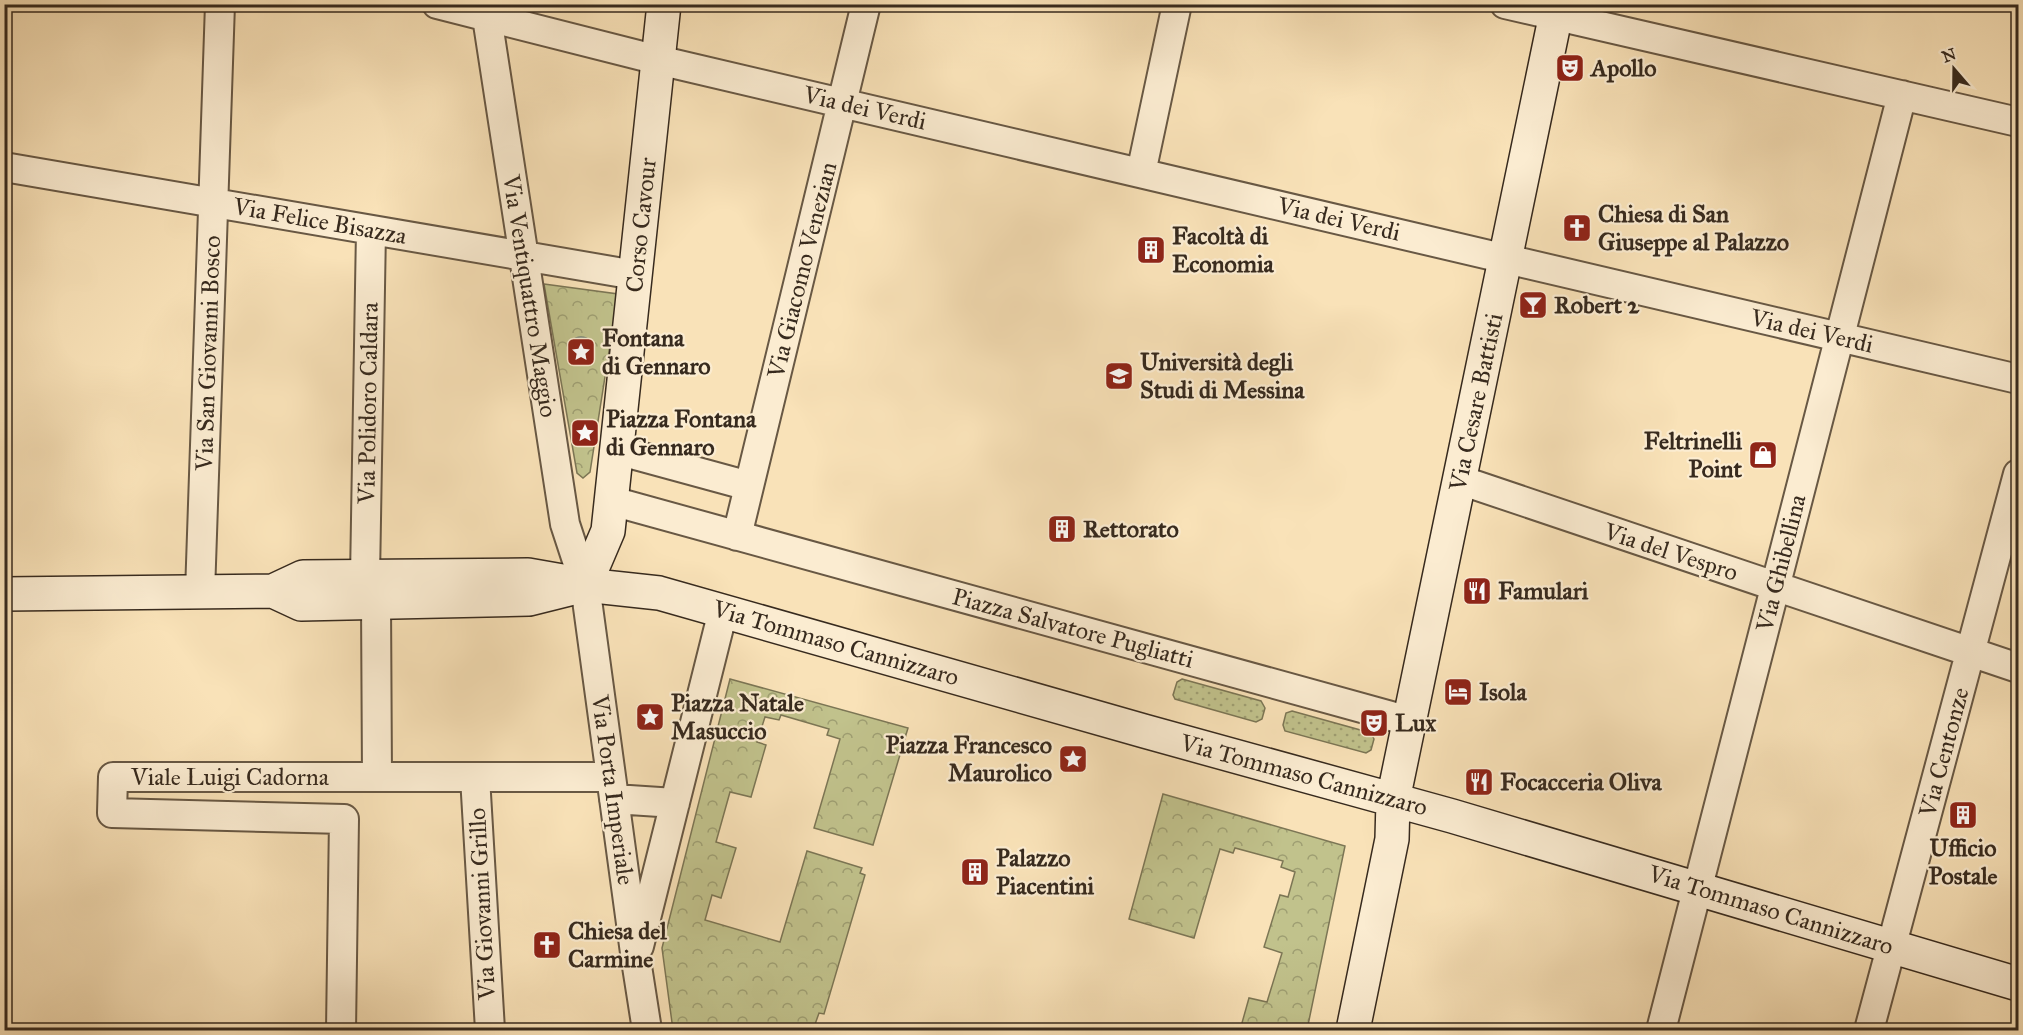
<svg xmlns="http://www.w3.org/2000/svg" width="2023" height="1035" font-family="'IM FELL Great Primer',serif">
	<defs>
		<pattern id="forest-crowns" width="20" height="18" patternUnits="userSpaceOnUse" patternTransform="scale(1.5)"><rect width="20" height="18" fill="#c1c28c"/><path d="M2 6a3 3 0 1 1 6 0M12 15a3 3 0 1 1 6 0" fill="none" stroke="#9e9e72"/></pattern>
		<pattern id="garden-dots" width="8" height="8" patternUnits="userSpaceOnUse" patternTransform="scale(1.5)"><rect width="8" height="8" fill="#c1c28c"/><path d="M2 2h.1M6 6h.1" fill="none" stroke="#9e9e72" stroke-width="1.8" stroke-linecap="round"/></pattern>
		<pattern id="water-ripples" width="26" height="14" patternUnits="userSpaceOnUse" patternTransform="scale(1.5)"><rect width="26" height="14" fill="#9ebead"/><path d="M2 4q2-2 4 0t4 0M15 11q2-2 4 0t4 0" fill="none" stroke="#829b8c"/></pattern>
	</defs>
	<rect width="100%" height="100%" fill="#f9e2b8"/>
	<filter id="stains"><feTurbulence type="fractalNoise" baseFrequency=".00333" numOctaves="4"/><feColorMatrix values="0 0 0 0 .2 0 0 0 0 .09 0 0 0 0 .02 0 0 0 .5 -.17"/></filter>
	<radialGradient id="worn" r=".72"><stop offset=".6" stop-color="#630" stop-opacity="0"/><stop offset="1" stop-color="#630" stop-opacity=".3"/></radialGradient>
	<path fill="url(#forest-crowns)" stroke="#7c7655" stroke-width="1.5" d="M544 284 618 294 590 472 583 478 577 473Z
		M730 679 908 728 873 845 814 828 840 739 827 735 829 729 781 715 779 720 765 717 757 742 766 745 751 797 730 792 716 842 736 848 721 898 712 895 705 920 780 942 807 851 862 868 860 873 865 875 824 1014 819 1013 813 1030H673L662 948Z
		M1163 794 1345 846 1307 1030H1240L1249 998 1267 1002 1282 953 1264 947 1280 895 1288 897 1295 872 1281 867 1283 861 1235 848 1233 853 1220 849 1194 938 1129 919Z"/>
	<path fill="url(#garden-dots)" stroke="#7c7655" stroke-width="1.5" d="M1182 679 1261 701 1265 708 1262 719 1256 722 1175 699 1173 695 1177 682Z
		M1292 711 1371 733 1374 739 1371 750 1366 753 1285 731 1283 725 1286 713Z"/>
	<path fill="url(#water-ripples)" stroke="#758374" stroke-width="1.5" d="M568 350a13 13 0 1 1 26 0a13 13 0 1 1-26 0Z"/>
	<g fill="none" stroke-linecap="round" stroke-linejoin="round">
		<g stroke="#685844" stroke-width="32">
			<path id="street" d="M437 4 658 60 2018 379
				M485 4 565 524 585 585 636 960 647 1030
				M1505 4 2018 122
				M4 167 635 275
				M1141 173 1177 4
				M617 450 749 486
				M1460 480 2018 668
				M612 501 1409 721
				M737 536 866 4
				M365 577 371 230
				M200 593 220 4
				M376 602 377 777
				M475 777 490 1030
				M614 799 675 803
				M639 946 723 611
				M341 1030 344 819 112 813 113 777H611
				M1661 1030 1902 95
				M1869 1030 2018 474"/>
		</g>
		<g stroke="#372a1e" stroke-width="36">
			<path id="secondary" d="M585 585 608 531 664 4
				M273 591 301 604 529 599 573 588
				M4 594 273 591 303 577 528 575 585 585 659 593 1144 731 1452 816 2018 984
				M1353 1030 1392 839 1393 800 1558 4"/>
		</g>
		<use href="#street" stroke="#fbecd1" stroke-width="28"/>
		<use href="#secondary" stroke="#fbecd1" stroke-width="33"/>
	</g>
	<defs>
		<g id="theatre-square" transform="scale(1.5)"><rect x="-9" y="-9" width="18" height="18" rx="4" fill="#8f2418" stroke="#fbecd1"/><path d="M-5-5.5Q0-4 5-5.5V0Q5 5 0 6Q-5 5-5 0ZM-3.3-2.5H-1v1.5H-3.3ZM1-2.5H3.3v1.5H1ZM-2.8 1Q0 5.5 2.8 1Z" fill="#fff"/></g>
		<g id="church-square" transform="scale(1.5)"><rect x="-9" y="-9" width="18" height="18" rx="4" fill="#8f2418" stroke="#fbecd1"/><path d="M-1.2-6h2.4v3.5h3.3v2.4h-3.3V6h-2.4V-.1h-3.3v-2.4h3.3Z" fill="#fff"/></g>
		<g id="building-square" transform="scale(1.5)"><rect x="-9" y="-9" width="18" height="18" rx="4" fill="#8f2418" stroke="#fbecd1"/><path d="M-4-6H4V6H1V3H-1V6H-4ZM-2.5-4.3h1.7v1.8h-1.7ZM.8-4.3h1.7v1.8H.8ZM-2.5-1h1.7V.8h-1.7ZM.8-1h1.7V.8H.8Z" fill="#fff"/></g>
		<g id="bar-square" transform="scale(1.5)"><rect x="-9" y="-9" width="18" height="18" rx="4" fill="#8f2418" stroke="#fbecd1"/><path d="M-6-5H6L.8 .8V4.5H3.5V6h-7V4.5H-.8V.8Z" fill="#fff"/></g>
		<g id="sight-square" transform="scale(1.5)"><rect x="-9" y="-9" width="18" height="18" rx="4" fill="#8f2418" stroke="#fbecd1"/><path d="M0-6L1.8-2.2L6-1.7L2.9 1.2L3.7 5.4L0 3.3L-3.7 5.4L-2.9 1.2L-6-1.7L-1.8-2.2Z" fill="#fff"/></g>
		<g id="university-square" transform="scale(1.5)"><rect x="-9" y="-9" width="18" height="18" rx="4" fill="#8f2418" stroke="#fbecd1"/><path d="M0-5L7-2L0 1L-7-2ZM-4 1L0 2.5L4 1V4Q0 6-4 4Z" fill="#fff"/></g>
		<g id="shop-square" transform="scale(1.5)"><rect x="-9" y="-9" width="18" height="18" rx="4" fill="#8f2418" stroke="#fbecd1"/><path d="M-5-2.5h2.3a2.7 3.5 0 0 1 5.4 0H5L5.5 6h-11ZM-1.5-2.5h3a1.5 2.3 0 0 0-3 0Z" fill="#fff"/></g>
		<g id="restaurant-square" transform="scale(1.5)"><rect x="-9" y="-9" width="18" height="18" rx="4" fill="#8f2418" stroke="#fbecd1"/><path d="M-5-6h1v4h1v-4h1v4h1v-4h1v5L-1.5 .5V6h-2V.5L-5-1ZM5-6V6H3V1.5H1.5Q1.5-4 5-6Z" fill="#fff"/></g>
		<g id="hotel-square" transform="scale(1.5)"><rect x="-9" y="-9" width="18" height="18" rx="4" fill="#8f2418" stroke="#fbecd1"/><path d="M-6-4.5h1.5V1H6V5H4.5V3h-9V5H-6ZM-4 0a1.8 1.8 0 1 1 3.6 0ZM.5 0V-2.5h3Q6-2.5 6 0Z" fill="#fff"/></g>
	</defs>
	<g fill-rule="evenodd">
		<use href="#theatre-square" x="1570" y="68"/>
		<use href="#church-square" x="1577" y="228"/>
		<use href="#building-square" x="1151" y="250"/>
		<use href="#bar-square" x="1533" y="305"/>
		<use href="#sight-square" x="581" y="352"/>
		<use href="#university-square" x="1119" y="376"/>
		<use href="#sight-square" x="585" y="433"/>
		<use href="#shop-square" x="1763" y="455"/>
		<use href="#building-square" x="1062" y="529"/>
		<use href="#restaurant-square" x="1477" y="591"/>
		<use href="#hotel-square" x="1458" y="692"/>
		<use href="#sight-square" x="650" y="717"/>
		<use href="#theatre-square" x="1374" y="723"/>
		<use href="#sight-square" x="1073" y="759"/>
		<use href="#restaurant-square" x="1479" y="782"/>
		<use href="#building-square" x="1963" y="815"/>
		<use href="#building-square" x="975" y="872"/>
		<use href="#church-square" x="547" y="945"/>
	</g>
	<g text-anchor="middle" stroke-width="4.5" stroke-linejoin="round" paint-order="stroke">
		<g font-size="24" font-weight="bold" fill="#372a1e" stroke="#fbecd1" text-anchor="start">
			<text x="1591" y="76">Apollo</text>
			<text x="1598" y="222">Chiesa di San<tspan x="1598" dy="28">Giuseppe al Palazzo</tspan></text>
			<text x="1172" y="244">Facoltà di<tspan x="1172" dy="28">Economia</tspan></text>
			<text x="1554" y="313">Robert 2</text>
			<text x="602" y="346">Fontana<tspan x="602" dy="28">di Gennaro</tspan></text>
			<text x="1140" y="370">Università degli<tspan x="1140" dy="28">Studi di Messina</tspan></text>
			<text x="606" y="427">Piazza Fontana<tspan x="606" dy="28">di Gennaro</tspan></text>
			<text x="1742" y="449" text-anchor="end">Feltrinelli<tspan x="1742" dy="28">Point</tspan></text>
			<text x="1083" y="537">Rettorato</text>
			<text x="1498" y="599">Famulari</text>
			<text x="1479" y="700">Isola</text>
			<text x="671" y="711">Piazza Natale<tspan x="671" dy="28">Masuccio</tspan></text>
			<text x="1395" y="731">Lux</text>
			<text x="1052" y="753" text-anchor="end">Piazza Francesco<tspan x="1052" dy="28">Maurolico</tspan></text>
			<text x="1500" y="790">Focacceria Oliva</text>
			<text x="1963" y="856" text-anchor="middle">Ufficio<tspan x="1963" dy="28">Postale</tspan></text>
			<text x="996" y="866">Palazzo<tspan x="996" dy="28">Piacentini</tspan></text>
			<text x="568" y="939">Chiesa del<tspan x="568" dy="28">Carmine</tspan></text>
		</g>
		<g font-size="24" fill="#372a1e" stroke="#fbecd1">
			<text transform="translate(865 108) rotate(13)" y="8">Via dei Verdi</text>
			<text transform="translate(1339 219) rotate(13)" y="8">Via dei Verdi</text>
			<text transform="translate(320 221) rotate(10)" y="8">Via Felice Bisazza</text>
			<text transform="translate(641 225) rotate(-84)" y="8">Corso Cavour</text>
			<text transform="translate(802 270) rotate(-76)" y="8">Via Giacomo Venezian</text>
			<text transform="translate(530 296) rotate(81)" y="8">Via Ventiquattro Maggio</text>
			<text transform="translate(1812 331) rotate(13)" y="8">Via dei Verdi</text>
			<text transform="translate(208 353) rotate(-88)" y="8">Via San Giovanni Bosco</text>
			<text transform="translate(1476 402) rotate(-78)" y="8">Via Cesare Battisti</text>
			<text transform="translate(368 403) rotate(-89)" y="8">Via Polidoro Caldara</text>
			<text transform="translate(1671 552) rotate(18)" y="8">Via del Vespro</text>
			<text transform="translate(1781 563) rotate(-76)" y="8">Via Ghibellina</text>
			<text transform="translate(1073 628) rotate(15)" y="8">Piazza Salvatore Pugliatti</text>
			<text transform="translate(836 643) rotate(16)" y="8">Via Tommaso Cannizzaro</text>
			<text transform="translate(1944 752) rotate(-75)" y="8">Via Centonze</text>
			<text transform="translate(1304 775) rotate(15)" y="8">Via Tommaso Cannizzaro</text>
			<text x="230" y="785">Viale Luigi Cadorna</text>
			<text transform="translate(613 790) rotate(82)" y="8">Via Porta Imperiale</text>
			<text transform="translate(482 904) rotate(-93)" y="8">Via Giovanni Grillo</text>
			<text transform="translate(1771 910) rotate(17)" y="8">Via Tommaso Cannizzaro</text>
		</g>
	</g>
	<rect width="2023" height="1035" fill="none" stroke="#f9e2b8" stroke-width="24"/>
	<rect x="6" y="6" width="2011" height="1023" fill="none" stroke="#372a1e" stroke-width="3"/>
	<rect x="12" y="12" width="1999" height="1011" fill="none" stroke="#372a1e" stroke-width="1.5"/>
	<g transform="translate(1954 69) rotate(340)" stroke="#fbecd1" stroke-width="4.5" paint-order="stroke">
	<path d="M0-4.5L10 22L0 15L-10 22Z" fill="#372a1e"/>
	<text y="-9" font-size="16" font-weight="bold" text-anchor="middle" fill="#372a1e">N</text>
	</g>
	<rect width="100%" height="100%" filter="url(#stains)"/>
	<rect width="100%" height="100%" fill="url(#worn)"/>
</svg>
